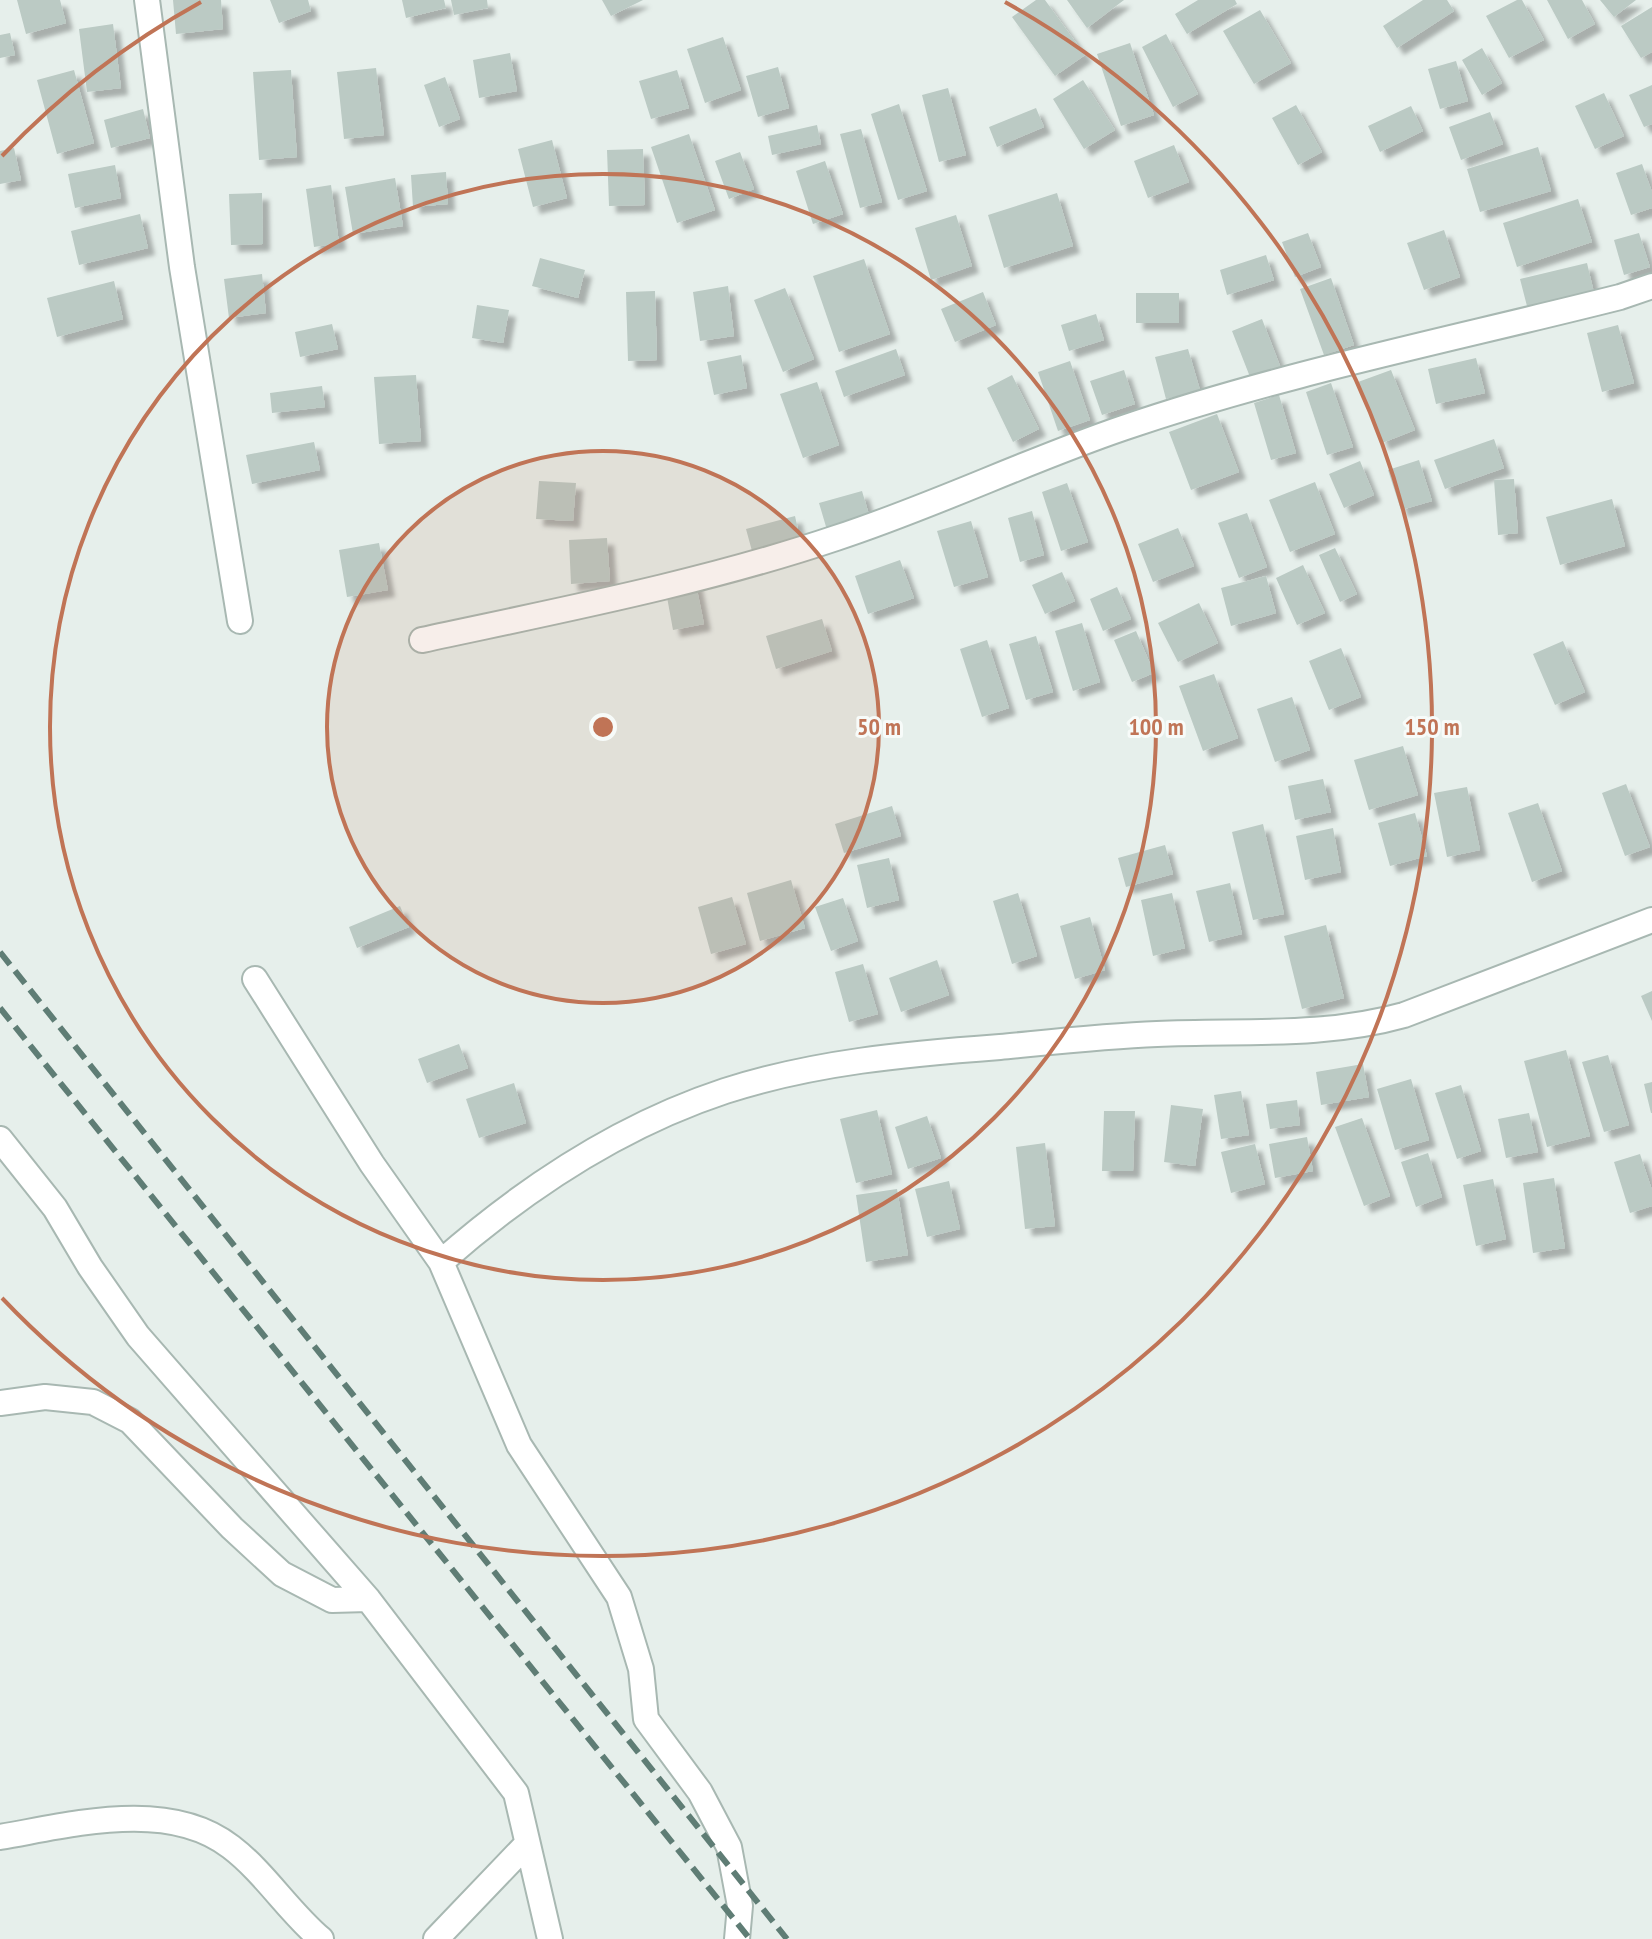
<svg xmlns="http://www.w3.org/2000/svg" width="1652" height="1939" font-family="'PT Sans Narrow',sans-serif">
	<defs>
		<filter id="shadow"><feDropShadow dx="7" dy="7" stdDeviation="2" flood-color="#0004"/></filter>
	</defs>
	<rect width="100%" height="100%" fill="#e6efeb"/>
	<path fill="#bbcac4" filter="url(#shadow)" d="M17 0H60L66 23 26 34Z
		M173 0H221L223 29 176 34Z
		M270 0H308L311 11 279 23Z
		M402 0H444L446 8 406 18Z
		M451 0H487L488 8 454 15Z
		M602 0H643L611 16Z
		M1036 0H1045L1085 55 1055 76 1012 17Z
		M1067 0H1124L1087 28Z
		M1198 0H1235L1237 4 1187 34 1175 14Z
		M1423 0H1447L1454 11 1397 48 1383 26Z
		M1517 0H1522L1544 40 1509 58 1486 16Z
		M1547 0H1582L1595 24 1568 39Z
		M1600 0H1636L1614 17Z
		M1652 7V52L1641 58 1621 26Z
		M1260 10 1291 63 1254 84 1223 31Z
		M113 24 121 88 87 92 79 29Z
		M10 33 15 55 0 58V35Z
		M1166 34 1198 94 1173 107 1142 47Z
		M723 37 741 90 705 103 687 49Z
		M1130 43 1154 115 1121 126 1097 54Z
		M1482 48 1502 83 1482 95 1462 60Z
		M510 53 517 91 479 98 473 60Z
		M1456 61 1468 101 1440 109 1428 69Z
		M778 67 789 108 758 117 746 76Z
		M376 68 384 135 344 139 337 72Z
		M74 70 94 143 57 154 37 80Z
		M291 70 297 157 259 160 253 72Z
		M677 70 689 108 651 119 639 81Z
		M445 77 460 119 439 127 424 85Z
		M1083 80 1115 130 1084 149 1053 99Z
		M1652 85V124L1644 127 1629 95Z
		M948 88 966 155 939 162 922 95Z
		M1604 93 1624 136 1595 149 1575 106Z
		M899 104 927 191 898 200 871 114Z
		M1296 105 1322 152 1298 165 1272 118Z
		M1411 106 1423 131 1380 152 1368 126Z
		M1036 108 1044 127 997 147 989 127Z
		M143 109 150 138 111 148 104 120Z
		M1490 112 1503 144 1461 160 1449 127Z
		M817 125 821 144 772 155 768 136Z
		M861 129 882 202 860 208 840 134Z
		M689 134 715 210 677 223 651 147Z
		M552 140 567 198 533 207 518 149Z
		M1174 145 1189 182 1148 198 1134 161Z
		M1538 147 1551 191 1480 212 1467 169Z
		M14 148 21 180 0 184V151Z
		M643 149 645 205 609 206 607 150Z
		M740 152 754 189 729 199 715 161Z
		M825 161 843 214 813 224 796 171Z
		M1642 164 1652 192V208L1631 215 1616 173Z
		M115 165 121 198 75 208 68 174Z
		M446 172 448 204 413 207 411 175Z
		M395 178 403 226 353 234 345 187Z
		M331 185 339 243 314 247 306 189Z
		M262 193 263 244 231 245 229 194Z
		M1057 193 1073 246 1004 268 988 215Z
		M1578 199 1592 242 1517 267 1503 223Z
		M140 214 148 248 79 265 71 231Z
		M956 215 972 266 931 280 915 228Z
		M1444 230 1460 277 1424 290 1407 243Z
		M1308 233 1321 267 1295 277 1282 242Z
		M1639 233 1650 267 1624 275 1614 240Z
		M1266 255 1274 280 1227 295 1220 270Z
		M540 258 585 270 578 298 532 286Z
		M864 259 890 334 839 352 813 276Z
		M1587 263 1594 293 1528 310 1520 279Z
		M262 274 266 313 229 318 224 279Z
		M1331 278 1354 345 1324 355 1300 289Z
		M114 281 123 319 57 337 47 298Z
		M728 286 734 336 700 341 693 292Z
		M785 288 814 359 783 372 754 300Z
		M655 291 657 360 628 361 626 292Z
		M983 292 996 325 955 342 941 309Z
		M1136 293H1179V323H1136Z
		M477 305 509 310 503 343 472 338Z
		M1096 314 1104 340 1069 351 1061 325Z
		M1262 319 1282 371 1252 382 1232 331Z
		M332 324 338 349 300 357 295 332Z
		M1618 325 1634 383 1602 392 1587 333Z
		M896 349 905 375 844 397 835 371Z
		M1188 349 1200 390 1166 399 1155 357Z
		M741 355 747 388 714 395 707 362Z
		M1476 358 1485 393 1436 404 1428 369Z
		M1070 361 1090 420 1058 431 1038 372Z
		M1124 370 1135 404 1102 415 1090 381Z
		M1391 370 1415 430 1382 443 1358 382Z
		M416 375 421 441 379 444 374 377Z
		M1012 375 1039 429 1013 442 987 388Z
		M817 382 839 445 803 458 780 394Z
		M1331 383 1353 447 1327 455 1306 392Z
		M322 386 325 407 272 413 270 393Z
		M1279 395 1296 453 1271 460 1254 403Z
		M1217 414 1239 472 1191 490 1169 432Z
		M1494 439 1504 468 1445 489 1434 460Z
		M314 442 320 470 252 484 246 455Z
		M1419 460 1432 501 1401 510 1388 470Z
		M1360 461 1374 495 1344 508 1329 474Z
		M1514 479 1518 533 1498 535 1494 480Z
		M539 481 576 483 573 521 536 519Z
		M1315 482 1335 534 1290 552 1269 500Z
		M1067 483 1088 542 1061 551 1042 492Z
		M862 491 870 518 827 530 819 503Z
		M1612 499 1625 546 1560 565 1546 517Z
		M1032 511 1044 555 1020 562 1008 518Z
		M1247 513 1267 567 1239 578 1218 523Z
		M795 516 800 539 752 551 746 529Z
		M971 521 988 577 954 587 937 531Z
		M1178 528 1194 566 1153 582 1138 544Z
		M607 538 610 581 571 584 569 540Z
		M379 543 388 590 347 597 339 550Z
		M1335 548 1357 594 1340 602 1319 555Z
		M900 560 914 598 868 614 855 576Z
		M1303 565 1325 613 1297 625 1276 578Z
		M1062 572 1075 601 1045 614 1032 585Z
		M1266 576 1276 613 1231 626 1221 588Z
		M695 580 704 624 673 630 665 586Z
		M1117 587 1131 619 1103 631 1090 599Z
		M1199 603 1218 643 1178 662 1158 623Z
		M822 619 832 651 776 669 766 636Z
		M1082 623 1100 682 1073 691 1055 631Z
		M1136 631 1154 673 1132 682 1114 640Z
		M1036 636 1053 692 1026 700 1009 644Z
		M987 640 1009 708 982 717 960 649Z
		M1563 641 1585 692 1555 705 1533 654Z
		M1341 648 1361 697 1329 710 1309 661Z
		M1214 674 1238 738 1203 751 1179 686Z
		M1292 697 1310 750 1275 762 1257 709Z
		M1403 746 1418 795 1369 810 1354 760Z
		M1323 779 1331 812 1295 820 1288 786Z
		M1626 784 1650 847 1625 856 1602 793Z
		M1467 787 1480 850 1447 857 1434 793Z
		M1538 803 1562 871 1532 882 1508 813Z
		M892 806 901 836 844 853 835 824Z
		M1415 813 1427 856 1390 866 1378 823Z
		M1263 824 1284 914 1253 920 1232 832Z
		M1333 828 1341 872 1305 880 1296 836Z
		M1165 845 1173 874 1126 887 1118 858Z
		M889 858 899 900 867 908 857 865Z
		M791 880 805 928 760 941 747 893Z
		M1230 883 1242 934 1209 942 1196 891Z
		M1018 893 1037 956 1012 964 993 901Z
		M1172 893 1185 948 1153 956 1141 900Z
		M732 897 746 944 711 954 698 907Z
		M843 898 858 941 831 951 815 907Z
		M400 906 409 927 357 948 349 927Z
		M1090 917 1105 970 1075 979 1060 926Z
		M1326 925 1344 998 1302 1009 1284 936Z
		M937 960 949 995 901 1012 889 978Z
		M863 964 878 1014 849 1022 835 972Z
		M1652 991V1021L1641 996Z
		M459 1044 468 1068 427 1083 418 1059Z
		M1566 1050 1590 1136 1547 1147 1524 1061Z
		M1608 1055 1629 1125 1604 1132 1582 1062Z
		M1363 1064 1369 1097 1321 1105 1316 1072Z
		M1411 1079 1429 1140 1395 1150 1377 1089Z
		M1652 1082V1113H1651L1644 1084Z
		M514 1083 526 1123 479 1138 466 1099Z
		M1461 1085 1481 1151 1457 1159 1435 1093Z
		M1241 1091 1249 1135 1221 1139 1214 1095Z
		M1297 1100 1300 1125 1270 1129 1266 1104Z
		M1171 1105 1203 1109 1195 1166 1164 1162Z
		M877 1110 892 1174 856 1183 840 1119Z
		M1104 1111H1135L1133 1171H1102Z
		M1529 1113 1538 1152 1506 1158 1498 1119Z
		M927 1116 941 1158 908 1169 895 1127Z
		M1362 1118 1390 1196 1364 1206 1335 1127Z
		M1307 1137 1313 1171 1275 1178 1269 1144Z
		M1045 1143 1055 1226 1025 1229 1016 1147Z
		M1255 1144 1265 1184 1231 1193 1221 1152Z
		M1428 1153 1442 1197 1416 1207 1401 1162Z
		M1640 1154 1652 1190V1206L1630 1213 1614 1162Z
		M1554 1178 1565 1248 1533 1253 1523 1183Z
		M1493 1179 1506 1239 1476 1246 1463 1185Z
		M949 1181 960 1229 927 1237 915 1189Z
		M897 1189 908 1255 866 1262 856 1195Z"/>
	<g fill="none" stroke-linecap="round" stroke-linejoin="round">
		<g stroke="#a8b8b2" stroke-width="28">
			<path id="minor" d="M147 0 182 267 240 621
				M422 640C561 610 702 583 836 538 934 506 1026 461 1123 428 1284 373 1454 339 1620 297L1652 286
				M255 979 372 1164 441 1262
				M0 1139 55 1208 90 1267 138 1336 368 1599 516 1793 550 1939
				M0 1403 45 1397 93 1402 130 1421 232 1528 282 1574 332 1600 368 1599
				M0 1837C71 1825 168 1798 231 1847 265 1873 288 1911 321 1939
				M436 1939 526 1845
				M737 1939 740 1906 729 1847 700 1792 646 1719 641 1669 619 1597 519 1445 441 1262C524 1189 619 1126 725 1091 815 1062 906 1054 1000 1047 1052 1042 1105 1036 1157 1034 1241 1030 1322 1038 1404 1015L1652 920"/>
		</g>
		<use href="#minor" stroke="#fff" stroke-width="24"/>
		<path stroke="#5f7d75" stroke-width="6" stroke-dasharray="16 8" stroke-linecap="butt" d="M0 952 787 1939
			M0 1008 750 1939"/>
	</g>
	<circle cx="603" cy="727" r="276" fill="#c07456" fill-opacity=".12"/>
	<g fill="none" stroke="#c07456" stroke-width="4">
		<circle cx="603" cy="727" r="276"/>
		<circle cx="603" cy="727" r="553"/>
		<path d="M2 156A829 829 0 0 1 201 2M1005 2A829 829 0 1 1 2 1298"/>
	</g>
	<circle cx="603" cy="727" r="12" fill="#c07456" stroke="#f7fbf9" stroke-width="4"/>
	<g font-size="24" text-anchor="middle" font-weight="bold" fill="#c07456" stroke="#f7fbf9" stroke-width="6" stroke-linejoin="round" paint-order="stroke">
		<text x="879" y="735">50 m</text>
		<text x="1156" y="735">100 m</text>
		<text x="1432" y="735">150 m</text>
	</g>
</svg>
